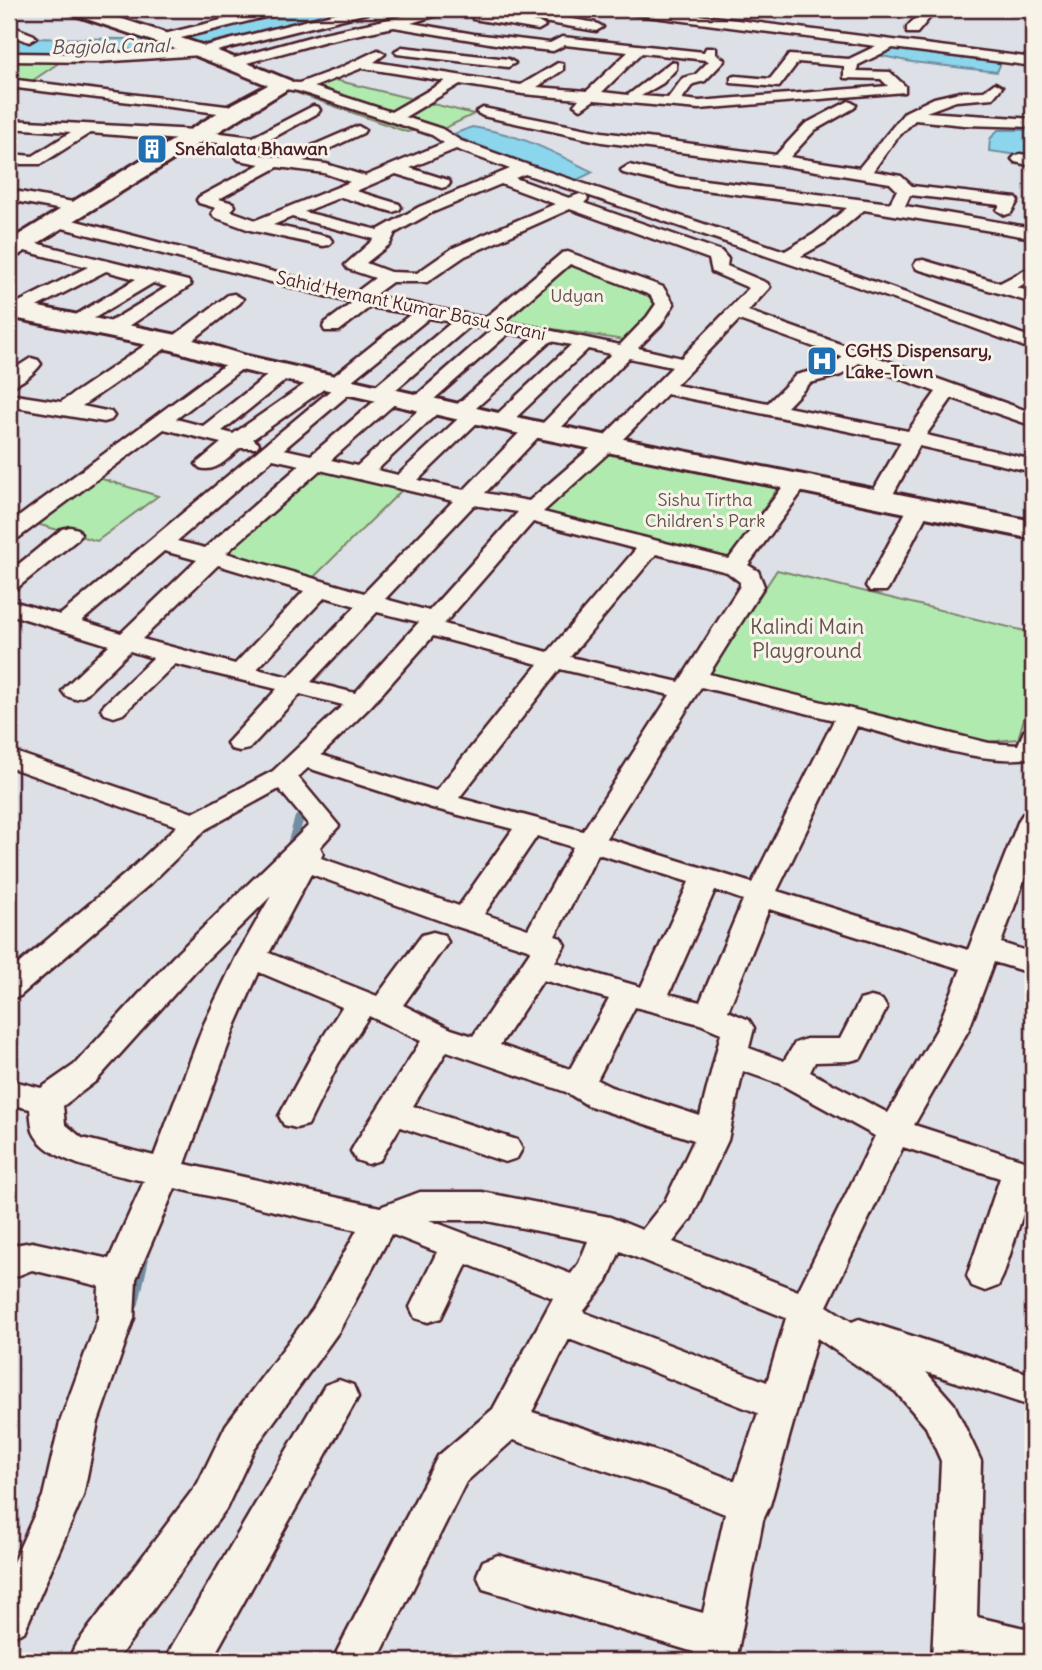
<svg xmlns="http://www.w3.org/2000/svg" width="1042" height="1670" font-family="Delius,sans-serif">
	<rect width="100%" height="100%" fill="#dde0e6"/>
	<filter id="ink" filterUnits="userSpaceOnUse"><feTurbulence type="fractalNoise" baseFrequency=".0143" numOctaves="2"/><feDisplacementMap in="SourceGraphic" scale="14" xChannelSelector="R" yChannelSelector="G"/><feConvolveMatrix kernelMatrix="1 2 1 2 8 2 1 2 1" color-interpolation-filters="sRGB"/></filter>
	<g filter="url(#ink)">
		<path fill="#b0eaaf" stroke="#7d846d" stroke-width="2" d="M15 59 63 60 29 83 9 81V64Z
			M327 78 474 114 437 132 421 129 407 132 283 88 306 87Z
			M567 255 627 276 671 307 643 343 488 319Z
			M607 447 781 483 730 560 541 514Z
			M317 463 410 482 314 577 217 551Z
			M89 475 158 496 97 541 26 521Z
			M777 570 1033 633V688L1018 739 985 742 706 678Z"/>
		<path fill="#8bd6ec" stroke="#718d9f" stroke-width="2" d="M284 9H368L156 54 9 53V38L127 39 169 35Z
			M890 45 998 58 1000 65 997 72 912 62 877 55Z
			M472 127C523 135 548 150 593 172L575 181 451 135Z
			M998 130H1033V157L989 151 990 139Z"/>
		<g fill="none" stroke-linecap="round" stroke-linejoin="round">
			<path stroke="#718d9f" stroke-width="9" d="M290 850 299 819"/>
			<path stroke="#718d9f" stroke-width="10" d="M134 1303 144 1258"/>
			<g stroke="#4a1f2b" stroke-width="5">
				<path id="street" d="M266 9H286L285 12 161 43 154 39 156 36Z
					M352 9H372L371 12 201 55 98 62 9 61V53L98 54 201 47Z
					M436 9H457L411 23 474 34 550 43 562 37 704 52 706 48H716V54L725 60 705 81 693 84 682 99 699 101 888 86 881 79 844 78V66L798 62 779 87 731 83V77L736 76 770 79 789 55 849 59 876 46 623 13 617 9H651L1033 58V66L893 48 858 65 857 71 890 72 905 86V92L699 109 594 100 581 109 574 105 579 99 523 94 460 84 405 117 442 129 461 141 531 166 785 251 814 234 847 208 680 187 623 173 621 170 629 165 680 177 890 203 897 190 890 183 780 165 602 142 483 116 476 112 483 108 602 132 776 155 805 124 849 101 856 105 854 108 815 130 790 157 859 168 905 112 934 98 960 92 984 91 995 83 1002 87 993 98 956 101 926 112 1033 119V127L964 125 915 120 896 139 873 171 901 176 912 186 1016 198 1018 201 1011 213 1005 215 997 210 1000 205 910 195 905 206 1033 228V238L864 210 826 242 801 256 1033 338V350L917 307 525 174 515 178 569 198 580 194 586 196 588 199 584 203 721 251 728 259 727 266 767 283 770 287 748 311 1033 413V426L952 398 926 435 1033 460V472L919 446 890 500 887 505H871L868 500 901 442 667 394 616 446 543 512 729 559 790 477H806L809 482 748 565 758 571 764 586 709 674 989 743 1018 745 1024 731 1033 729V757C988 768 904 738 857 726L777 891 968 950 1019 820 1023 814 1033 811V856L1001 943 1033 953V974L994 962 969 1029 914 1125 1033 1163V1189H1031L1003 1276 998 1286 985 1291 972 1286 967 1276 1000 1178 903 1147 827 1306 852 1322 859 1319 1033 1375V1407L926 1372 954 1404 981 1461 977 1617 1033 1630V1661H988L976 1658V1661H932L941 1461 926 1427 896 1392 817 1338 770 1505 763 1520 736 1661H692L694 1652 483 1589 477 1575 483 1561 498 1555 703 1613 725 1514 665 1490 513 1440 466 1482 377 1661H332L438 1456 493 1409 553 1298 467 1264 441 1318 428 1322 415 1318 410 1307 437 1252 391 1234 339 1331 254 1449 226 1509 116 1661H68L75 1646 198 1483 226 1425 313 1309 357 1230 175 1188 136 1279 134 1318 98 1422 83 1496 24 1632 9 1638V1571L43 1496 60 1422 98 1318 99 1286 32 1270 9 1279V1246L32 1242 109 1259 144 1181C113 1174 46 1163 33 1131 31 1124 31 1116 30 1109L9 1104V1080L41 1088 74 1065 173 957 309 825 279 789 206 829 151 883 20 996 9 999V972L131 869 177 826 9 767V750L193 813 273 771 343 705 300 694 249 749 240 751 231 749 227 743 277 689 175 664 123 714 114 717 105 714 101 709 105 704 153 658 130 651 84 696 75 699 66 696 62 691 66 686 109 645 9 614V600L60 615 332 389 328 386 253 439 259 444 256 448H240C228 458 216 473 200 468L196 464 221 443 164 429 17 539 9 541V524L234 358 241 356 251 362 176 419 203 426 277 368H291L294 372 291 376 222 431 233 434 315 377 322 375 330 379 411 314 370 307 339 331H325L323 327 325 323 352 303 51 225 49 221 57 216 355 293 375 278 348 269 345 265 374 239 292 217 273 225 329 237 332 241 329 245 323 246 250 230 214 217 212 213 216 208 199 203 197 200 199 197 260 164 239 160 236 157 245 145 90 133 41 164H9V154L33 156 71 132 9 128V120L196 130 253 137 313 106 318 107 320 110 318 113 260 145 254 154 284 158 358 126 365 130 363 133 303 161 326 164 365 176 444 143 432 135 298 91 279 88V82L299 83 340 68 378 50 385 54 374 62 521 85 558 63 563 64V70L537 87 587 91 628 52 565 45 553 51 513 47 394 27 326 41 232 67 225 63 227 60 324 33ZM642 53 706 60 709 61 695 75 683 78 668 98 641 96 663 83 676 69V63L671 62 628 95 602 92ZM362 68H363L445 81 391 112 314 87ZM456 149 510 169 419 207 378 230 304 212 341 197 393 212 399 210 401 207 399 204 356 191 396 174 442 188 448 186 450 183 448 180 410 168ZM278 167 324 173 350 182 256 220 231 211 235 206 233 203 219 199ZM501 184 555 204 453 248 417 273 390 272 366 263 390 244 395 233 431 213ZM570 209 709 259 712 272 749 288 681 358 638 348 661 325 674 304 663 287 568 252 562 253 485 318 373 296 392 282H427L465 256ZM570 264 650 295 656 304 647 317 620 345 504 321ZM429 318 452 322 372 389 369 393 377 399 311 455 284 449 354 390 357 386 351 381ZM739 320 842 357V358L827 367 796 375 768 403 676 385ZM470 326 491 330 410 401 413 405 423 406 357 466 331 460 399 400 402 396 394 391ZM509 333 533 338 454 407 451 411 460 417 398 475 377 470 446 405 443 401 433 400ZM551 341 571 345 494 417 491 421 494 425H508L588 349 611 354 541 425H527L464 490 418 480 482 418 485 414 476 408ZM629 358 672 367 602 438 529 501 485 493 540 435H554ZM859 363 936 392 908 431 787 407 810 383 841 375ZM273 459 300 465 205 548 177 541ZM320 470 453 501 364 593 226 553ZM474 505 518 512 429 611 385 599ZM533 522 636 549 548 652 444 624ZM164 551 197 560 121 633 82 621ZM656 554 727 572 740 582V586L679 682 570 657ZM218 565 304 591 235 664 142 639ZM325 597 356 606 289 677 257 669ZM377 612 419 622 355 693 311 682ZM433 636 538 664 436 791 321 755 370 707ZM560 669 670 695 583 831 459 798ZM701 687 834 720 752 883 606 838ZM308 768 432 808 513 829 459 906 321 858 323 853 320 847 339 826 298 777ZM537 836 573 847 528 929 484 914ZM598 854 689 882 641 987 555 962 565 945 561 938 555 936ZM311 874 455 926 531 950 473 1036 451 1029 403 1005 448 942 444 935 433 932 422 935 377 996 269 953ZM715 890 743 900 700 1002 669 994ZM271 896 236 957 204 1024 154 1156 82 1138 65 1124 63 1106 96 1081 195 971ZM769 909 961 969 937 1029 888 1113 810 1072 815 1062 850 1061 861 1058 887 1008 882 1000 871 997 860 1000 840 1039H806L795 1043 784 1061 749 1048 754 1028 749 1020 728 1011ZM259 972 342 1007 313 1053 279 1116 284 1125 296 1128 308 1125 338 1064 369 1016 421 1041 356 1142 351 1151 356 1160 368 1164 380 1160 400 1127 505 1162 517 1158 522 1149 517 1140 413 1106 447 1051 566 1092 587 1105 694 1140 665 1201 642 1230 610 1217 482 1192H420L380 1207 185 1164 236 1024ZM543 980 609 999 570 1069 500 1045ZM635 1007 700 1024 721 1033 700 1116 611 1087 597 1080ZM743 1071 780 1084 875 1136 798 1291 673 1242 691 1219 728 1140ZM429 1220H482L588 1241 579 1263 571 1274ZM620 1251 786 1318 767 1382 583 1312 607 1281ZM569 1339 758 1413 735 1481 671 1456 532 1412Z
					M924 9H937L917 33H907V27Z
					M1011 9H1033V13H1017Z
					M520 10 596 23 603 27 596 31 515 17V11Z
					M478 12 538 22 545 26 538 30 473 19 472 16Z
					M9 25 34 35 36 38 29 42 9 34Z
					M402 47 508 59 515 63 508 67 397 54 395 51Z
					M9 79 234 107 241 111 234 115 9 87Z
					M1020 154 1033 156V166L1015 162 1012 159 1015 156Z
					M9 190 78 203 86 208 78 213 9 200Z
					M19 239 188 281 191 285 117 334 110 336 101 330 103 326 167 287 153 283 76 329 67 323 69 319 136 279 106 271 23 314H11V306L88 267 13 248 10 244Z
					M923 260 1000 283 1033 266V278L1017 288 1033 292V303L917 269 914 265 917 261Z
					M234 294 243 299 240 303 184 347 177 349 169 346 82 406 111 412 114 416 111 420 104 422 9 406V394L61 402 157 337 164 335 171 338 228 295Z
					M31 358 38 360 41 364C34 374 20 384 9 387V372Z
					M919 501 927 503 930 508 890 586 886 591H870L866 586 908 508 911 503Z
					M70 527 78 529 81 534 78 539 17 588 9 590V572L62 529Z
					M339 1380 353 1385 358 1397 211 1661H165L172 1646 325 1385Z"/>
			</g>
			<g stroke="#4a1f2b" stroke-width="6">
				<path id="secondary" d="M66 9H92L208 47 291 81 294 85 17 256 9 258V241L227 107 268 85 194 55 69 13Z
					M9 301 177 335 247 356 534 421 1033 521V539L534 437 241 370 172 350 9 317Z"/>
			</g>
			<use href="#street" fill="#f7f3e8" fill-rule="evenodd"/>
			<use href="#secondary" fill="#f7f3e8" fill-rule="evenodd"/>
		</g>
	</g>
	<defs>
		<g id="building-square" transform="scale(1.575)"><rect x="-9" y="-9" width="18" height="18" rx="4" fill="#1f6fb2" stroke="#f7f3e8"/><path d="M-4-6H4V6H1V3H-1V6H-4ZM-2.5-4.3h1.7v1.8h-1.7ZM.8-4.3h1.7v1.8H.8ZM-2.5-1h1.7V.8h-1.7ZM.8-1h1.7V.8H.8Z" fill="#fff"/></g>
		<g id="hospital-square" transform="scale(1.575)"><rect x="-9" y="-9" width="18" height="18" rx="4" fill="#1f6fb2" stroke="#f7f3e8"/><path d="M-5-5h3v3.5h4V-5h3V5h-3V1.5h-4V5h-3Z" fill="#fff"/></g>
	</defs>
	<g fill-rule="evenodd">
		<use href="#building-square" x="152" y="149"/>
		<use href="#hospital-square" x="822" y="361"/>
	</g>
	<g text-anchor="middle" stroke-width="6" stroke-linejoin="round" paint-order="stroke">
		<g font-size="18" font-weight="bold" fill="#4a1f2b" stroke="#f7f3e8" text-anchor="start">
			<text x="175" y="155">Snehalata Bhawan</text>
			<text x="845" y="357">CGHS Dispensary,<tspan x="845" dy="21">Lake-Town</tspan></text>
		</g>
		<g font-size="18" fill="#64524c" stroke="#f7f3e8">
			<text x="577" y="302">Udyan</text>
			<text x="705" y="506">Sishu Tirtha<tspan x="705" dy="21">Children's Park</tspan></text>
		</g>
		<g font-size="18" fill="#4a1f2b" stroke="#f7f3e8">
			<text transform="translate(411 306) rotate(12)" y="6">Sahid Hemant Kumar Basu Sarani</text>
		</g>
		<g font-size="19" font-style="italic" fill="#5a4d5b" stroke="#f7f3e8">
			<text transform="translate(110 46) rotate(-1)" y="7">Bagjola Canal</text>
		</g>
		<g font-size="21" fill="#64524c" stroke="#f7f3e8">
			<text x="807" y="634">Kalindi Main<tspan x="807" dy="24">Playground</tspan></text>
		</g>
	</g>
	<rect width="1042" height="1670" fill="none" stroke="#f7f3e8" stroke-width="35"/>
	<rect x="18" y="18" width="1007" height="1635" fill="none" stroke="#4a1f2b" stroke-width="2.5" filter="url(#ink)"/>
</svg>
